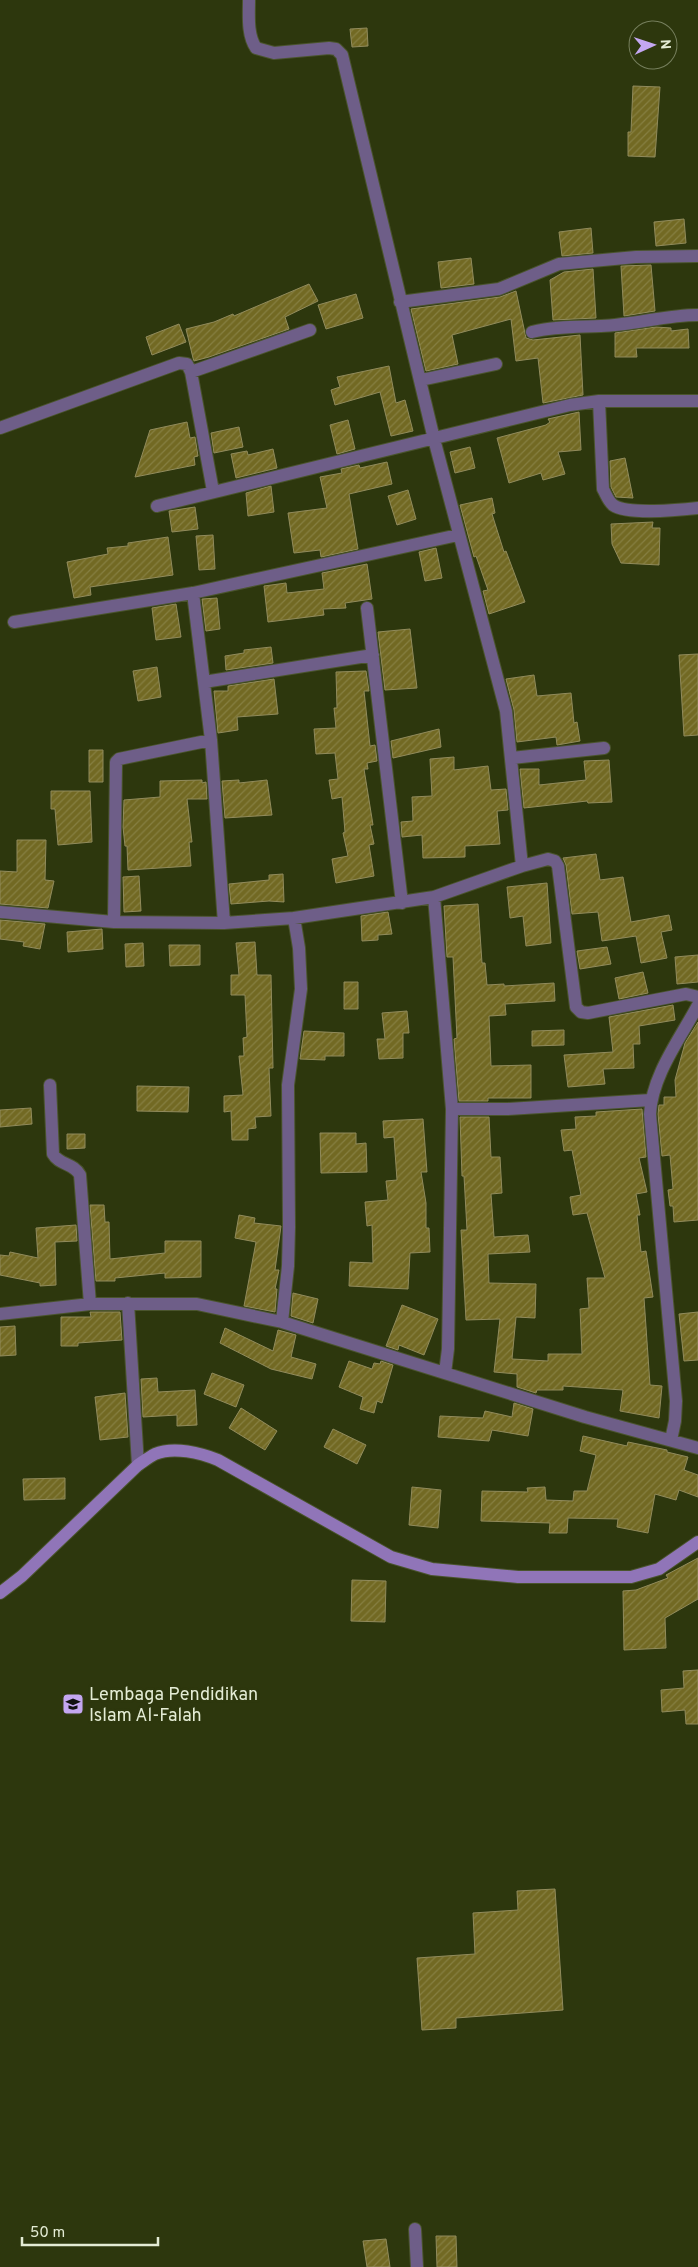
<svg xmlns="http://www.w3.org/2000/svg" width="698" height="2267" font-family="Overpass,sans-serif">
	<defs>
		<pattern id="building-hatch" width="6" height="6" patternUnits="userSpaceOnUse" patternTransform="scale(1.25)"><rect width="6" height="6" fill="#726923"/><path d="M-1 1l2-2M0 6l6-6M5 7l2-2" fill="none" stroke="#867f42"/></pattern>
	</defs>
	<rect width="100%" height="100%" fill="#2d370d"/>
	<path fill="url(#building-hatch)" stroke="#918b5c" d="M367 28 368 46 352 47 350 29Z
		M633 86 660 87 655 157 628 156V132H631Z
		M684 219 686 243 656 246 654 222Z
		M591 228 593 253 562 256 559 232Z
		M471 258 474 284 441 288 438 262Z
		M651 265 655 311 624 316 621 266Z
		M593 269 596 318 553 320 550 280 564 272Z
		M309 284 318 301 285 317 289 329 209 357 194 361 193 358 186 329 214 322 233 314 234 316Z
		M516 291 526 338 533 340 580 335 583 395 543 403 538 358 516 361 511 319 452 335 458 364 426 371 411 309 500 297Z
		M356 294 363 318 326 329 318 305Z
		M179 324 186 342 152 355 146 337Z
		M656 327 671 328V331L688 329 689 348H636L637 357H615V333Z
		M389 366 396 403 405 400 413 431 391 436 380 392 335 405 331 390 340 387 337 377Z
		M579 412 581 450 558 452 565 474 543 480 541 473 509 483 497 438 546 425 550 422 548 419Z
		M348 420 355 449 337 454 330 425Z
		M187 422 190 438 195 437 198 456 194 457 195 465 135 477 150 430Z
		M239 427 243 447 214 453 211 433Z
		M470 447 475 468 455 473 450 452Z
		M273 449 277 468 236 478 231 454 247 451 248 455Z
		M625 458 633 498 616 497 611 487 610 461Z
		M387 462 392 484 349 494 358 549 321 557 320 550 294 553 288 513 327 508 320 477 342 473 341 469 359 465 360 468Z
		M271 486 274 512 248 516 246 493Z
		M408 490 416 519 397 525 388 496Z
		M492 498 495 513 492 514 504 552 506 551 525 602 489 614 483 591 488 590 476 556 474 557 460 505Z
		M195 507 198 529 172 532 169 511Z
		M653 522 652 528H660L659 565 621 563 612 544 611 524Z
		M213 535 215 569 199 570 196 536Z
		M168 537 173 575 90 587 91 595 74 598 67 562 108 554 107 548 128 546V543Z
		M436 548 442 578 425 581 419 552Z
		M367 564 372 599 345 603 346 608 323 609 324 615 268 622 264 586 286 583 287 593 324 589 322 573Z
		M217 598 220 629 206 631 202 599Z
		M176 604 181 637 156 640 152 608Z
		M410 629 417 688 385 690 378 632Z
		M271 647 273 663 226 670 225 656 244 653V650Z
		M698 654V735L684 736 679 655Z
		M157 667 161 697 138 701 133 671Z
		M366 671 369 691H364L370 746 375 745 377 761 367 763 368 769H364L373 825H370L374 844 369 845 374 876 336 883 332 859 348 856 343 833 345 832 342 797 332 799 329 780 338 779 335 753 316 754 314 729 336 728 334 708H337L336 672Z
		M534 675 537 696 571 693 574 723 577 722 580 741 557 745 556 737 517 742 514 710 506 679Z
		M274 679 278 714 237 717 238 730 218 733 214 691H228V686Z
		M439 729 441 747 393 758 391 741Z
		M89 750H103V782H89Z
		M454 757V770L488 766 491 790 506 789 508 810 497 811 500 844 465 846V857L423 858 422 835 402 837 401 822 413 821 412 797 432 796 430 759Z
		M609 760 612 802 588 803 587 801 524 808 520 769H539V785L586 780 584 761Z
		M202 780V783L206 782 207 799H187L192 842H189L191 866 128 870 127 846H125L123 827 124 800 160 797V781Z
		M239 780V783L267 780 272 815 225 818 222 781Z
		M51 791H90L92 842 58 845 55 809H51Z
		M17 840H46L45 880 54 881 48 908 0 904V871L17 872Z
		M596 854 600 880 623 877 631 922 669 915 672 930 661 932 667 958 641 963 636 936 602 941 598 912 572 914 566 865 563 858Z
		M283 874 284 902 269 901 231 904 229 884 269 880V875Z
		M139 876 141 911 124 912 123 877Z
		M547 883 551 943 526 946 523 916 510 918 507 887Z
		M478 904 482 963H485L487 985 504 984V986L554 983 555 1001 505 1004 506 1015 489 1016 491 1066 531 1065V1098H488V1101H459L454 1039 457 1038 453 957H447L444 906Z
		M388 912 392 934 378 935V940L362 941 361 916Z
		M0 920 45 924 40 949 23 946 24 942 0 939Z
		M102 929 103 949 68 952 67 932Z
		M255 942 257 975H271L273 1068H269L271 1116 255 1117 256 1128 248 1129V1140H232L231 1111 224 1112V1096L243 1095 239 1056H244L243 1038 247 1037 245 995H231V975H239L236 943Z
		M143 943 144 966 126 967 125 944Z
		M169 945H200V965L170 966Z
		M607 947 611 964 580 969 577 951Z
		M698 955V982L677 984 675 957Z
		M643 972 648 993 619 999 615 978Z
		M344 982H358V1009H344Z
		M673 1005 675 1020 639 1026 640 1044H633L634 1068 603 1069 605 1084 568 1087 564 1055 613 1052 609 1017Z
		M407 1011 409 1033H403V1058L379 1059 377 1039H385L382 1013Z
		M698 1022V1220L674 1222 673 1206H670L668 1190 673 1189 670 1155 662 1156 658 1114 659 1105H664V1097H676L675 1080 685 1043Z
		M564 1030V1045L532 1046V1031Z
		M304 1031 344 1033V1056H325V1060L300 1059Z
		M137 1086 189 1087 188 1112 137 1111Z
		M31 1108 32 1124 0 1127V1110Z
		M642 1109 646 1157 639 1158 647 1192 636 1194 640 1215H637L641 1252 646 1251 653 1297 644 1298 650 1385 662 1386 659 1418 620 1411 623 1390 563 1386V1390H537L536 1393 517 1387V1374L494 1372 500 1319 466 1320 461 1230H467L464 1176H462L460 1117H489L491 1157H500L502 1193 491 1194 494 1237 528 1235 530 1252 488 1254 489 1283 536 1284 535 1318 516 1317 512 1359 548 1361V1354H582L580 1309 589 1308 587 1278H605L587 1213 573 1215 570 1197 581 1195 572 1150 564 1151 561 1130 576 1129 575 1117 596 1116V1112Z
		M423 1119 427 1172H421L426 1203V1228H429L430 1252 410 1253 408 1289 349 1286 350 1262 373 1263 372 1225 367 1226 365 1202 388 1200 386 1181 397 1180 394 1137 384 1138 383 1121Z
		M320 1133H356V1144L366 1143 367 1172 321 1173Z
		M67 1134H85V1148L67 1149Z
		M90 1205H104L105 1222H109L110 1259 165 1253V1241H201V1277L165 1278V1273L115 1278V1281H96Z
		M239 1215 255 1218 254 1223 281 1226 275 1270H279L275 1289H277L275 1312 244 1306 256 1242 235 1238Z
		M76 1225 77 1241 55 1242 56 1285 40 1286V1283L0 1275V1255L9 1256 10 1252 38 1258 36 1228Z
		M293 1293 318 1299 313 1323 291 1316Z
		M402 1305 438 1319 424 1355 399 1345 398 1350 386 1346Z
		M90 1312H120L122 1340 78 1343V1346H61V1317H91Z
		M698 1312V1360L684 1361 679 1314Z
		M15 1326 16 1355 0 1356V1327Z
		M225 1328 273 1351 278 1330 296 1335 291 1357 316 1364 312 1379 271 1369 220 1343Z
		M349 1361 372 1369 374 1363 380 1364 381 1361 393 1365 382 1403 377 1401 374 1413 360 1409 363 1397 339 1387Z
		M212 1373 244 1385 236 1407 204 1394Z
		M157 1378 158 1392 195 1390 197 1425 177 1426V1415L143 1417 141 1379Z
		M125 1393 128 1437 100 1440 95 1397Z
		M514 1403 533 1409 528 1436 492 1430 489 1441 438 1437 440 1416 483 1418 485 1411 512 1417Z
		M241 1408 277 1431 265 1450 229 1428Z
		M333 1429 366 1445 357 1464 324 1447Z
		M583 1436 627 1446 628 1442 667 1450V1452L688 1457 684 1470 698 1475V1497L679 1490 676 1500 655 1494 648 1533 617 1527 618 1519 568 1518 567 1533H549L550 1523 481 1521 482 1491 528 1492 527 1488 545 1487 546 1500 573 1501 574 1491H587L596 1455 580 1451Z
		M65 1478V1499L24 1500 23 1479Z
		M412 1487 441 1490 438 1528 409 1525Z
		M698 1558V1599L665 1618 666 1648 624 1650 623 1591 636 1590 668 1578 666 1575Z
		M352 1580 386 1581 385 1622 351 1621Z
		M698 1670V1724H686L685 1710 662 1712 661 1690 684 1688 683 1671Z
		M555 1889 563 2010 456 2018V2028L422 2030 417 1958 475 1954 473 1913 518 1910 517 1891Z
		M436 2236H456L457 2267H437Z
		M386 2239 390 2267H367L363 2241Z"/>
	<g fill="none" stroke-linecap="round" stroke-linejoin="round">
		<g stroke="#4a542d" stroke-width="14">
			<path id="street" d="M249 0C249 15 247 35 256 48L274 53 329 48 336 49 342 55 434 439 506 711 522 866
				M400 302 499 289 559 264 636 257 698 256
				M532 332C555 326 578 327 601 326 634 325 665 315 698 315
				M191 372 310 330
				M421 380 496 364
				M599 401 603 489C606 494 608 501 613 505 627 515 680 510 698 508
				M0 428 179 363 187 364 191 372 213 491
				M157 506 570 405 599 401H698
				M193 593 211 740 224 923
				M367 608 402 903
				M14 622 193 593 458 535
				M204 682 373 655
				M512 758 604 748
				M434 897 452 1109 448 1349 445 1373
				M0 912 114 922 224 923 294 918 434 897 522 866 548 859 555 861 558 866 576 1007 581 1012 588 1013 686 994 698 997
				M114 922 116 762 119 759 211 740
				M50 1085 53 1154C59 1165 74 1163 80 1175L90 1304
				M452 1109H508L651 1100
				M128 1303 138 1465
				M0 1314 90 1304H197L282 1322 585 1417 698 1448
				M282 1322 288 1266 289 1227 288 1085 301 989 299 948 294 918
				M671 1440 675 1421 676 1401 650 1114C652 1075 680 1039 698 1005
				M415 2229 417 2267"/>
		</g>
		<g stroke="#4a542d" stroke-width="14">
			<path id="secondary" d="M0 1593 22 1576 138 1465C144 1461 149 1457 155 1454 174 1446 201 1453 218 1460L391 1557 432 1569 518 1577H631L659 1569 698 1542"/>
		</g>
		<use href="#street" stroke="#6e5e88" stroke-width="12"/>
		<use href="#secondary" stroke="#9075b8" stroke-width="12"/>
	</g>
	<defs>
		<g id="school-square" transform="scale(1.125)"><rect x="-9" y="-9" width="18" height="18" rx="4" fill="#c4a7f1" stroke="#2d370d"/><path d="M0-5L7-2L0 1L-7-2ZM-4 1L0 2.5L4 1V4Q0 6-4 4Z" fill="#111"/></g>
	</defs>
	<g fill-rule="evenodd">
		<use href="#school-square" x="73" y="1704"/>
	</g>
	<g text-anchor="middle" stroke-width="5" stroke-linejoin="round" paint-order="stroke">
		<g font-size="18" fill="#e4ecd5" stroke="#2d370d" text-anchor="start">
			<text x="89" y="1700">Lembaga Pendidikan<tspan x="89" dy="21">Islam Al-Falah</tspan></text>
		</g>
	</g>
	<g transform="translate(653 45) rotate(87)"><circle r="24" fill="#2d370d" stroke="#767f5d"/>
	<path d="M0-4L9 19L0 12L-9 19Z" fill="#c4a7f1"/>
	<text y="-8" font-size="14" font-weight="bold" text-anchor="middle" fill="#e4ecd5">N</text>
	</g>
	<path d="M22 2237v8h136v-8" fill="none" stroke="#e4ecd5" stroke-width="2.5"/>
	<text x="30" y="2237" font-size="15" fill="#e4ecd5" stroke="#2d370d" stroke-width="4" paint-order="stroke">50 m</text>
</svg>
